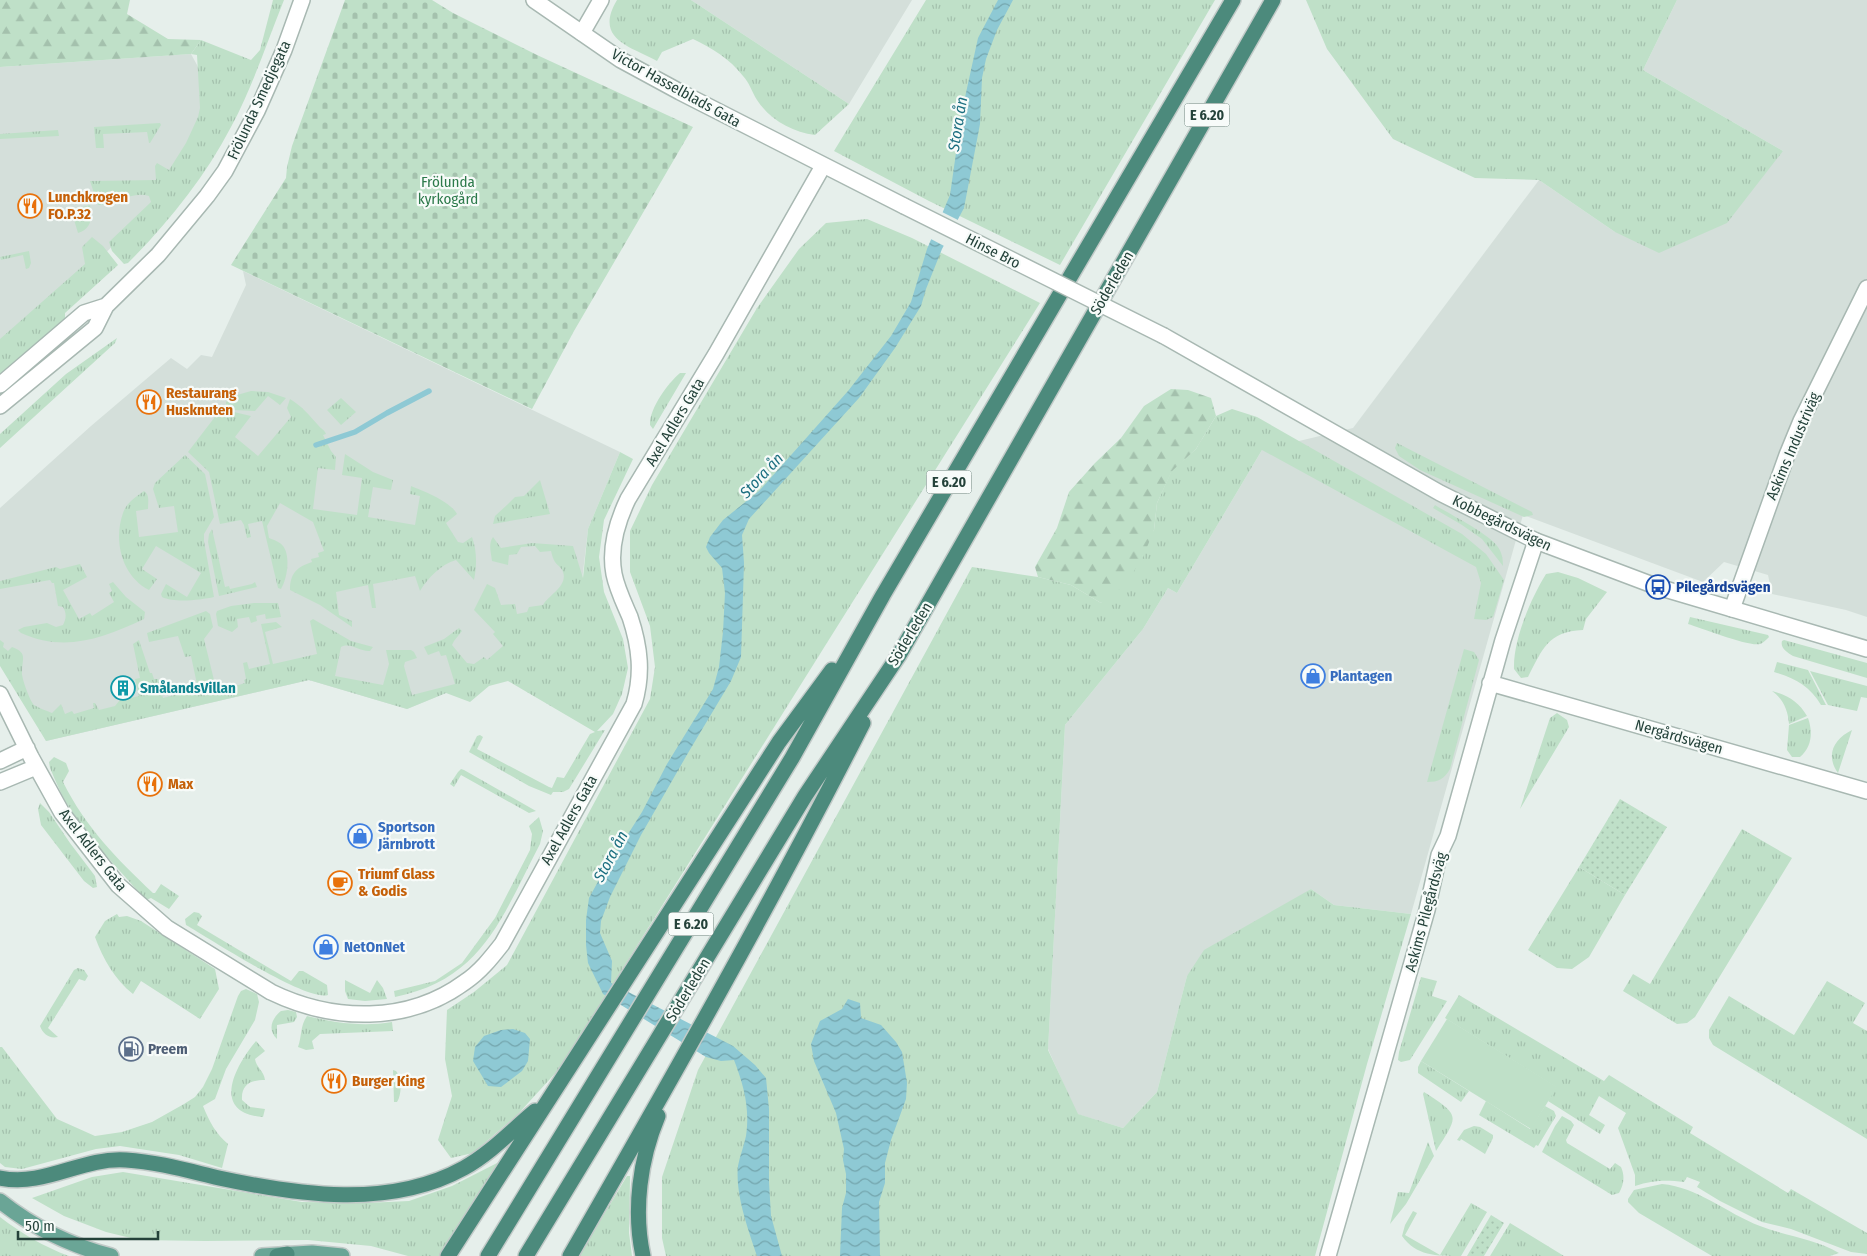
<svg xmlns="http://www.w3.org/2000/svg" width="1867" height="1256" font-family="'Fira Sans Condensed',sans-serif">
	<defs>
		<pattern id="grass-tufts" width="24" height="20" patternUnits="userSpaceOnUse" patternTransform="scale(1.25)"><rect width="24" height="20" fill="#bfe0c8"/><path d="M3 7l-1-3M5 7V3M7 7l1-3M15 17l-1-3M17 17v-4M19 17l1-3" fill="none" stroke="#a4c1ad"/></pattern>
		<pattern id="forest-firs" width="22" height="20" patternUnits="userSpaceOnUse" patternTransform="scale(1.25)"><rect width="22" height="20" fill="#bfe0c8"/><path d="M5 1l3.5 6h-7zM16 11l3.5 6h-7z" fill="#a4c1ad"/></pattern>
		<pattern id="cemetery-stones" width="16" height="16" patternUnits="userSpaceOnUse" patternTransform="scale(1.25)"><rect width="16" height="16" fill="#bfe0c8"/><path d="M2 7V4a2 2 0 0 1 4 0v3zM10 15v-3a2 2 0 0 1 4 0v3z" fill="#a4c1ad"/></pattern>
		<pattern id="park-dots" width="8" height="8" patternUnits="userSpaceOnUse" patternTransform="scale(1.25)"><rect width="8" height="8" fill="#bfe0c8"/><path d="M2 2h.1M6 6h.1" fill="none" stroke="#a4c1ad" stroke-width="1.8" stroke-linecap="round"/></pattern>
		<pattern id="water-waves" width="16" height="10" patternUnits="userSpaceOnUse" patternTransform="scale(1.25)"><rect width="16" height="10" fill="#8ec9d4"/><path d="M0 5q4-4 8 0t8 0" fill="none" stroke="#74a5ad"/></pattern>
	</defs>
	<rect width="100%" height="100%" fill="#e6efeb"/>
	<path fill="#d4dfda" d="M691 0H912L849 104Z
		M1677 0H1867V617L1846 610 1772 594 1768 575 1724 562 1703 582 1523 515 1411 914 1334 905 1311 889 1187 976 1157 1092 1123 1128 1077 1114 1048 1049 1065 725 1143 629 1168 588 1177 593 1262 450 1353 428 1539 180 1615 232 1783 151 1643 70Z
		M191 54 203 76 204 124 153 205 79 280 0 355V67Z
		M243 271 620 452 588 529 582 581 551 629 446 693 407 709 309 680 46 741 11 670 0 654V508L91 426 171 358 187 369 201 355 212 357 246 285Z"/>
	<path fill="url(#grass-tufts)" d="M273 0H284C267 42 253 86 231 127 205 177 168 223 128 263L124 264 112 251 109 242 151 202 149 196C132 190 114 206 98 205L90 181 156 180 155 166 157 163 169 170 186 143 198 117 200 108 197 55 191 54 201 40 251 60 260 50Z
		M617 0H691L849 104 815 135C792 132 770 120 757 100 752 92 749 82 743 76 730 59 712 48 693 39L662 52 657 61C629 46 594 39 617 0Z
		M926 0H1215L1060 265 929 201 834 151Z
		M1306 0H1677L1643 70 1783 151 1727 223 1659 253 1615 232 1539 180 1475 178 1393 139 1327 49Z
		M160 123 161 125 150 143H149L147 132 103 134 104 148H96L94 127Z
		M58 130 59 136 0 139V134Z
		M90 205C93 217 91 230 78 233L71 210Z
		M867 219 912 238 1040 303 561 1067 518 1114 473 1153 451 1158 438 1140 452 1096 445 1059 447 1010 474 992 507 965 650 699 655 667 650 626 630 572V531L652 485 757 308 799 249 826 223Z
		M92 237 103 246 118 265 65 313V320L0 374V339L85 264 82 247Z
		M29 251 31 263 29 268 26 269 23 255 1 260 0 257Z
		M117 338 115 343 0 448V434L66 374Z
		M680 373H686L653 429 650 425C649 409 668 383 680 373Z
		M251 391 268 392 286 398 280 405 268 396 255 411 233 410 226 406V402L237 395Z
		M341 398 356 412 341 425 327 410Z
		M290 399C303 407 308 414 318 425 321 429 324 429 326 434L323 435 331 451 336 457 335 470 318 468 313 509 357 515 362 478 342 475 345 454 373 472 393 480 391 490 373 487 368 517 415 525 420 496 410 494 411 486C424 491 451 502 457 514L446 523 458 542 463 543 472 537C477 550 477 566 474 580L456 560C441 564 428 578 420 591L415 576 373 584 376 608H372L368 585 336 592 339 615 352 621V627L320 605 290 590C290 573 297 567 312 562L311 559 319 557 318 553 324 551 313 522 280 503 267 526 269 538C274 540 280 542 283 546 291 556 287 580 281 589L278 588 262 521 248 524 251 537 247 538 244 525 241 520 220 524 209 472 188 452 221 409 251 416 235 437 258 456 291 417 287 408Z
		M1232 409 1257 417 1462 534 1486 554 1504 580 1493 617 1486 620 1474 619 1481 583 1476 567 1262 450 1177 593 1168 588 1143 629 1065 725 1048 1050 1078 1114 1123 1128 1157 1092 1187 976 1204 950 1311 889 1334 905 1411 914 1367 1064 1315 1256H666L662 1238V1177L698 1070 972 567 1038 577 1071 585 1101 603 1154 530 1157 503 1172 470 1196 449 1216 416Z
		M1397 443 1532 512 1533 515 1524 517 1420 470 1399 456 1395 448Z
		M620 452 633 459 604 520 599 557 604 592 623 639 628 668 622 694 613 714 597 731 605 730 569 789 563 792H553L551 795 529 786 469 752 477 736 480 735 483 737 477 749 549 787 552 788 557 777 564 778 590 734 595 732 508 681 489 686 470 702 446 693 407 709 309 680 46 741 0 666V640L4 643 3 647 8 651 12 647C28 653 22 658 22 672 21 677 30 701 34 705 39 708 47 711 52 713L61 704 65 714 72 711 74 714 94 708 93 703H95L99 710 115 706 119 701 139 696 135 679 140 678 133 644 139 640 150 673H152L154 679H158L163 698 198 689 191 656 185 657 178 636 149 642 147 633 206 611 210 614 213 627 204 639 214 680 210 682 213 693 231 689 232 687 245 683 244 680 246 679 243 663 247 662 249 669 270 664 261 624 276 622 282 627 265 632 273 664 317 654 310 621 313 619 351 641 373 647 370 651C359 652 351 642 341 647L335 676 383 685 389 664 386 650H411L414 652 417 658 405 662 404 666 412 695 455 684 446 655 441 656 439 651 428 655 424 647 444 639 459 628 462 631 454 641 452 645 467 663 474 664 484 657 487 660 503 646 493 634 495 632 474 610 487 584 495 588 501 605 515 604 517 614 527 612 529 607 543 605C549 595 568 586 563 572 562 568 558 566 555 562 553 559 552 555 551 551L540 552 535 546 521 547 517 554 509 555 508 565 492 561C491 552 488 544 493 537L501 548 532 543 573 546 583 578 588 529Z
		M185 455 205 474 214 517 204 534V541L214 597C201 600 174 603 162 597L161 594 166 584 187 597 201 573 156 546 142 569 157 579 149 590C122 576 113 541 123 513 126 503 137 496 144 491 150 495 148 502 148 509L136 511 139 537 178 532 174 506 159 508 153 489 155 483Z
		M540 480 550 514 493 524 495 516 508 504 515 497 524 496Z
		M1435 505C1451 515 1488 533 1498 547 1502 553 1503 559 1503 566L1482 539 1462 525 1433 508Z
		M212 529 225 587 229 586 230 589 252 584 255 582 257 587 219 596 208 542 209 534Z
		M80 564 87 577 63 590 79 619 90 613 92 616 114 602 109 593 112 591 109 584 113 582 126 597 145 612 144 619C103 638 65 653 21 633L18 630 24 627 47 623 56 627 63 625C66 619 67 614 63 607L58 606 54 583H52L50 580 0 589V581L56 567 60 569Z
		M1558 572 1578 578 1607 592 1586 619 1583 630C1548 631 1542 650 1528 677L1521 678 1514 669C1513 640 1531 598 1546 574Z
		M254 603H278L281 617 266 619 265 614 256 616 257 621 251 623 249 617 237 619 238 627 232 632 218 626 216 614 217 611 231 606Z
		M1690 617 1768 635 1769 637C1766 640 1763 643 1760 644 1749 647 1701 628 1688 624Z
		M1784 640 1867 663V678L1793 656C1787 652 1780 648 1782 641Z
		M1464 649 1474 652 1479 660 1450 769C1444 779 1439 782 1427 782Z
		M1777 662 1808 670 1826 705H1821C1810 686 1795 678 1774 672Z
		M1810 671 1867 686V698L1861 697 1857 711 1828 705Z
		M1772 691C1788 695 1799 702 1807 716L1789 724C1788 710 1783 699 1772 691Z
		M1557 713 1567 720 1569 727 1520 809 1550 718Z
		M1808 718C1813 732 1812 747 1800 757H1792L1787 750 1789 725Z
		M1852 730 1838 773C1825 755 1834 739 1852 730Z
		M54 757 66 763 69 771 63 782C86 828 117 859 153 893H155L161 884 179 896 169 909 151 898 146 900C120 871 93 843 71 810 62 797 56 782 50 768L49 762Z
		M461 769 464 770 536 811 529 813 461 775 454 787 450 784 458 772Z
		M40 803 49 812 70 843 95 876 97 887 93 888 84 881 41 825 38 809Z
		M539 817 543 831 540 844C502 916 484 979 395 997L394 991 435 981 462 963 495 918 530 850 532 834 529 826Z
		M1742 829 1792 858 1695 1017 1687 1023 1677 1024 1623 991 1633 974 1650 984Z
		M1579 867 1625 895 1589 957 1572 969 1557 968 1528 950Z
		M194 912 199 913 202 916 197 925 291 981 299 971H303L327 985 328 995C306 1002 209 938 186 925L185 919Z
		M117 914 119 917 127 916 141 921 215 969 219 989 200 1019 141 981 133 994C115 980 103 959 95 937L105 921Z
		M78 968 84 970 88 976 85 981 79 979 48 1028 58 1037C49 1039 43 1034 40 1026L74 970Z
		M1421 977 1437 981 1432 996 1447 1001 1410 1060 1401 1062 1398 1060 1399 1052Z
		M345 980 370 993 377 980 383 988 387 999 365 1001 348 999 345 991Z
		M1827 981 1865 1003 1853 1023 1867 1031V1139L1713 1045 1709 1038V1030L1729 996 1794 1035Z
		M246 989 257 994 259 1002 255 1020 226 1069 215 1099 203 1106C209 1121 216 1134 228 1144L222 1168 179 1155 120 1146 96 1149 22 1169 5 1167 0 1163V1047H2L57 1119 95 1136 122 1132 152 1122 184 1104 195 1097 203 1087 212 1069 238 996 241 991Z
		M1459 995 1604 1081 1609 1075 1693 1127 1690 1133 1788 1193 1791 1189 1867 1233V1254L1851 1252 1791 1229 1762 1222 1720 1201 1697 1187 1700 1182 1687 1177 1684 1182C1666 1180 1653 1180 1635 1186V1175L1618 1128 1626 1113 1599 1096 1589 1115 1605 1125 1600 1134 1548 1101 1556 1087 1445 1018Z
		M288 1010 296 1012 297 1017 294 1022 277 1025V1039C267 1030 272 1018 281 1011Z
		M307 1016C336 1023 363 1027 392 1022L393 1031 320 1034 312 1041 314 1049 306 1050 298 1047C302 1036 300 1026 307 1016Z
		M256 1041 265 1051 255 1059C256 1067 264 1071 265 1080 251 1080 241 1084 242 1100L250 1107 265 1109 263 1117C210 1113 235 1066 256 1041Z
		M1421 1061 1469 1091 1461 1102 1418 1073V1067Z
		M393 1070 396 1071C402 1078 402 1094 397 1102H394Z
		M1424 1092C1461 1116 1459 1115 1436 1151L1423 1094Z
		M1486 1101 1530 1129 1545 1106 1554 1111 1556 1116 1538 1146 1536 1145 1534 1148 1479 1115Z
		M1562 1116 1571 1121 1574 1125 1566 1140 1567 1143 1610 1169 1615 1163 1621 1167C1625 1176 1624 1184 1619 1193L1612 1195 1542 1152 1555 1126Z
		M1474 1126 1480 1127 1493 1135V1138L1485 1154 1461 1139 1460 1141 1457 1140 1464 1130Z
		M1428 1142 1434 1156 1406 1204 1390 1224 1398 1192 1409 1193Z
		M501 1161 441 1256H408L371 1246 308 1240 205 1241 139 1240 106 1232 64 1216 32 1198 92 1177 123 1172 302 1202 366 1203 409 1201 452 1186Z
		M627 1176H630V1179L629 1233 632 1256H579Z
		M1662 1184C1698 1187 1726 1213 1760 1226 1786 1236 1816 1239 1839 1253L1830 1256H1712L1639 1213 1628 1202V1199L1634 1190Z
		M1471 1203 1487 1212 1461 1256C1436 1256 1416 1256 1402 1236L1405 1225 1413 1211 1417 1213 1405 1235 1440 1255Z
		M0 1217C21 1233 44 1247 69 1256H0Z
		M1510 1223 1564 1256H1490Z"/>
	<path fill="url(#forest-firs)" d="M0 0H130L127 14 168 39 201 40 191 54 0 67Z
		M1171 389 1188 390 1211 398 1216 416 1196 449 1172 471 1157 503 1154 530 1143 557 1125 585 1101 603 1071 585 1038 577 1035 567 1057 528 1069 492 1095 463 1121 438 1144 406Z"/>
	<path fill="url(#cemetery-stones)" d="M345 0H432L453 13 537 55 693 127 574 331 532 409 231 265 286 178 287 167 292 146Z"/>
	<path fill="url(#park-dots)" d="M1620 799 1667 827 1625 895 1579 867Z
		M1491 1215 1504 1223 1484 1256H1467Z"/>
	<path fill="#bfe0c8" d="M1447 1019 1557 1087 1531 1129 1421 1061Z"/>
	<path fill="url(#water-waves)" d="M998 0H1013L997 30 986 59 982 78 980 124 964 208 942 249 926 289 921 306 895 348 859 398 749 519 742 535 744 563 741 657 731 681 688 753 641 835 610 897 601 921 600 933 612 961 611 983 733 1046 755 1065 766 1078 769 1109V1182L771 1216 782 1256H757C748 1229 735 1194 738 1166 740 1155 744 1146 746 1136 750 1108 744 1086 734 1060L721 1061 706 1057 603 994 588 963 586 945V920L589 898 600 878 642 812 667 764 713 689 719 667 723 632 725 593 722 568 709 553 706 547 710 537 723 520 759 491 848 391 891 336 911 302 927 249 950 195 962 111 978 38Z
		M848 999 860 1003 861 1018 881 1025 896 1042 902 1052 907 1083 906 1099 891 1140 885 1163V1183L879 1202 880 1256H840L842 1208 846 1193V1174L843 1160 844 1149 836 1113 814 1061 811 1044 820 1021 842 1009Z
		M513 1029 525 1033 530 1039 528 1061 522 1071 501 1087 488 1086 473 1061 475 1047 484 1036 501 1030Z"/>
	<path fill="#e6efeb" d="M940 211 960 221 946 247 929 238Z"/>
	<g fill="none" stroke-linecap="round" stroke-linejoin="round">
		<path stroke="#8ec9d4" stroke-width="5.5" d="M316 445 355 432 387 413 429 391"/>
		<g stroke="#a8b8b2" stroke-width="18">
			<path id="minor" d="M582 33 601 0
				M0 385 84 313 106 306
				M0 406 95 328 106 306 158 255 207 196 225 171 257 111 284 50 302 0
				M1732 609 1787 455 1801 421 1867 288
				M1490 683 1867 791
				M0 694 31 757 62 813 118 885 167 928 271 992C333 1022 408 1024 465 982 480 972 491 958 502 944L634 704C643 674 640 647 630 617 624 603 617 589 614 574 609 548 617 522 628 499L716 354 823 166
				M0 761 27 748
				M0 782 36 767
				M1328 1256 1427 910 1439 855 1448 836 1503 640 1536 541"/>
		</g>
		<g stroke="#a8b8b2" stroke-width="18">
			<path id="tertiary" d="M534 0 621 60 680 92 904 206
				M1164 336 1440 493 1536 541 1658 587 1867 649"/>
		</g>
		<g stroke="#c2cac8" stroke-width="18">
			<path id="primary" d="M0 1201C34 1228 69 1245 111 1256
				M262 1256 312 1253 342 1256"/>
		</g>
		<g stroke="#c2cac8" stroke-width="18">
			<path id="trunk" d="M0 1178C46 1187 81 1157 126 1160 158 1162 189 1171 219 1178 298 1195 390 1209 464 1168 491 1153 512 1130 535 1111
				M277 1256 287 1254
				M448 1256 779 742 832 670
				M488 1256 792 758 883 595 1233 0
				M526 1256 805 796 899 655 1273 0
				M570 1256C671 1080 771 904 863 723
				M643 1256C633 1210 640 1159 658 1116"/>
		</g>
		<use href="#minor" stroke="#fff" stroke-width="15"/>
		<use href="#tertiary" stroke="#fff" stroke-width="15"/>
		<use href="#primary" stroke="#6aa596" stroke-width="15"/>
		<use href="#trunk" stroke="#4c8a7c" stroke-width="15"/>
		<g stroke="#a8b8b2" stroke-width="18" stroke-linecap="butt">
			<path id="tertiary-bridge" d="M904 206 1164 336"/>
		</g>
		<use href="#tertiary-bridge" stroke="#fff" stroke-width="15"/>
	</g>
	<defs>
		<g id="restaurant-ring" transform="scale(1.25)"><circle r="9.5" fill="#f7fbf9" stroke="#e8710a" stroke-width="1.5"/><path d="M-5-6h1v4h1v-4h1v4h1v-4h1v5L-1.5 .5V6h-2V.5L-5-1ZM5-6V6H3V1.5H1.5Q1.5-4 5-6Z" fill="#e8710a"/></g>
		<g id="bus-ring" transform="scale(1.25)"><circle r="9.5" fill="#f7fbf9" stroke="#1a4fb4" stroke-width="1.5"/><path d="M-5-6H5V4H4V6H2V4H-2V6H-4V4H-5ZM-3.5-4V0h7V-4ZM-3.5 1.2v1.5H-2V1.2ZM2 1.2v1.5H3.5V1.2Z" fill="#1a4fb4"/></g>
		<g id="shop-ring" transform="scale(1.25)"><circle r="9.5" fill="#f7fbf9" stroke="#3f7fe0" stroke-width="1.5"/><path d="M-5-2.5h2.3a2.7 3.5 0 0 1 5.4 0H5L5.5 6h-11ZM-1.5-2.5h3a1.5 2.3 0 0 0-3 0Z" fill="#3f7fe0"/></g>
		<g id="building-ring" transform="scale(1.25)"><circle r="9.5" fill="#f7fbf9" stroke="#0f9aa8" stroke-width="1.5"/><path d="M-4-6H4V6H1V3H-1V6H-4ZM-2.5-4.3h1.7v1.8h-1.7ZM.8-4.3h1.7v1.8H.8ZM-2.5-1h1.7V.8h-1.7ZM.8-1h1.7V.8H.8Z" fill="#0f9aa8"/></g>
		<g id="cafe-ring" transform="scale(1.25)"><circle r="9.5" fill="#f7fbf9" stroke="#e8710a" stroke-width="1.5"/><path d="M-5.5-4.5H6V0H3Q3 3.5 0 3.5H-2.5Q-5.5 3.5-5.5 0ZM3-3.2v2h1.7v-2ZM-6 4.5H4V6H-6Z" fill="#e8710a"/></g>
		<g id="fuel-ring" transform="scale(1.25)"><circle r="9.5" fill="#f7fbf9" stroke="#5c6f8a" stroke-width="1.5"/><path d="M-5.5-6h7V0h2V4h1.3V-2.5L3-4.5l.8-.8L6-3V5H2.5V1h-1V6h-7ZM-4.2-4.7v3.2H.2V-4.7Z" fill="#5c6f8a"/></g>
	</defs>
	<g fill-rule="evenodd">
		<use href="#restaurant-ring" x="30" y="206"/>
		<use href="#restaurant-ring" x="149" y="402"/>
		<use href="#bus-ring" x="1658" y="587"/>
		<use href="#shop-ring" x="1313" y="676"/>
		<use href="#building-ring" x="123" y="688"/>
		<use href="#restaurant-ring" x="150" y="784"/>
		<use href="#shop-ring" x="360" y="836"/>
		<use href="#cafe-ring" x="340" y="883"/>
		<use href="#shop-ring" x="326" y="947"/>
		<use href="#fuel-ring" x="131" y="1049"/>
		<use href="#restaurant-ring" x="334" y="1081"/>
	</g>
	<g text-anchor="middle" stroke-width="4.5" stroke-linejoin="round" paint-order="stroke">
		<g fill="#f7fbf9" stroke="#637a73" stroke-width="1">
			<rect x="1184.5" y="103.5" width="45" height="23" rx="4"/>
			<rect x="926.5" y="470.5" width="45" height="23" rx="4"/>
			<rect x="668.5" y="912.5" width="45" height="23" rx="4"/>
		</g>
		<g font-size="14" font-weight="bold" fill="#24423a">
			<text x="1207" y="120">E 6.20</text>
			<text x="949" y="487">E 6.20</text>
			<text x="691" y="929">E 6.20</text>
		</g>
		<g font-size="15" fill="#24423a" stroke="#f7fbf9">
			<text transform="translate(676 88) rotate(29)" y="5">Victor Hasselblads Gata</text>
			<text transform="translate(259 100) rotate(-65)" y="5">Frölunda Smedjegata</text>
			<text transform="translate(993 251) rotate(27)" y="5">Hinse Bro</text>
			<text transform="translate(1112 283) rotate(-60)" y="5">Söderleden</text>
			<text transform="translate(675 422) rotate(-59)" y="5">Axel Adlers Gata</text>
			<text transform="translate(1793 446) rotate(-67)" y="5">Askims Industriväg</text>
			<text transform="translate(1502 523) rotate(26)" y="5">Kobbegårdsvägen</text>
			<text transform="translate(910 634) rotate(-59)" y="5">Söderleden</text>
			<text transform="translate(1679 737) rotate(16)" y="5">Nergårdsvägen</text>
			<text transform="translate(569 820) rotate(-61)" y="5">Axel Adlers Gata</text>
			<text transform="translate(93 850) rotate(52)" y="5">Axel Adlers Gata</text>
			<text transform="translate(1426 912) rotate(-75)" y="5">Askims Pilegårdsväg</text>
			<text transform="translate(688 990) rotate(-59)" y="5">Söderleden</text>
		</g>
		<g font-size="15" fill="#2d7a4b" stroke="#f7fbf9">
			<text x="448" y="187">Frölunda<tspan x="448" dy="17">kyrkogård</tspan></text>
		</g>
		<g font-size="15" font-weight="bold" fill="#c56008" stroke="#f7fbf9" text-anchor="start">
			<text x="48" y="202">Lunchkrogen<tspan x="48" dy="17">FO.P.32</tspan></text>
			<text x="166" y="398">Restaurang<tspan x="166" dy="17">Husknuten</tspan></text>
			<text x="168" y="789">Max</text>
			<text x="358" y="879">Triumf Glass<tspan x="358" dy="17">&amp; Godis</tspan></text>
			<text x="352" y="1086">Burger King</text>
		</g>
		<g font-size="15" font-weight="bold" fill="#164399" stroke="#f7fbf9" text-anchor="start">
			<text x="1676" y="592">Pilegårdsvägen</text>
		</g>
		<g font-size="15" font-weight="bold" fill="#366cbe" stroke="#f7fbf9" text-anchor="start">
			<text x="1330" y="681">Plantagen</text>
			<text x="378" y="832">Sportson<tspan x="378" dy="17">Järnbrott</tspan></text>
			<text x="344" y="952">NetOnNet</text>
		</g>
		<g font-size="15" font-weight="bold" fill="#0d838f" stroke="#f7fbf9" text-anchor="start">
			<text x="140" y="693">SmålandsVillan</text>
		</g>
		<g font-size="15" font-weight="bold" fill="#4e5e75" stroke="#f7fbf9" text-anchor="start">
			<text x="148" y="1054">Preem</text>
		</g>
		<g font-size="16" font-style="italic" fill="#1c6f80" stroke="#f7fbf9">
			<text transform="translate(957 124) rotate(-81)" y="6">Stora ån</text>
			<text transform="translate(761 475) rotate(-47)" y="6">Stora ån</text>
			<text transform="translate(610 856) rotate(-62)" y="6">Stora ån</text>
		</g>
	</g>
	<path d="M18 1231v8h140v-8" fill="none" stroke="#24423a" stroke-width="2.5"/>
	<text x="25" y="1231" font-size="15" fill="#24423a" stroke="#f7fbf9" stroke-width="4" paint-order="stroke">50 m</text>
</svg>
